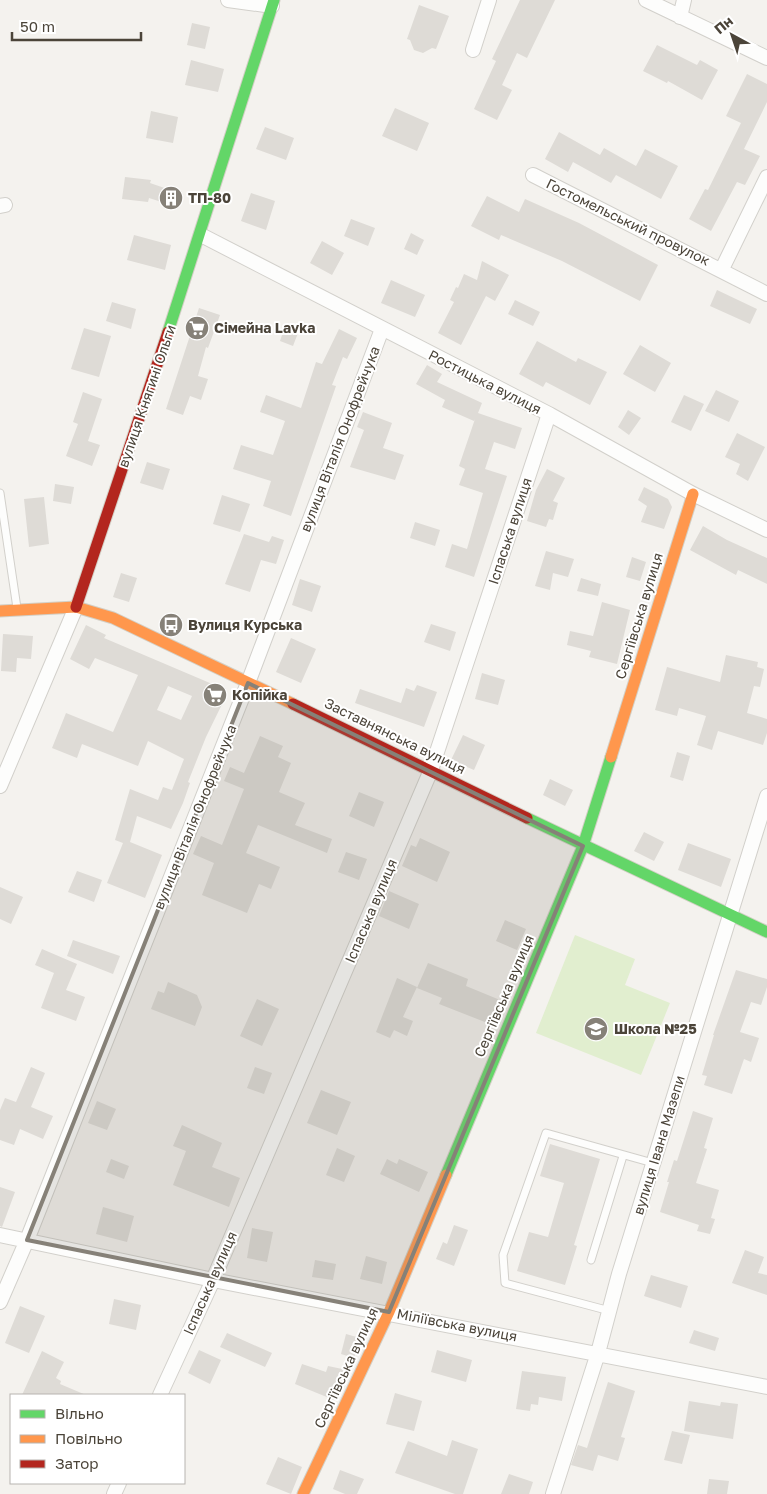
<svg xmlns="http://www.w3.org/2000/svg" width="767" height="1494" font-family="'Golos Text',sans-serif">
	<rect width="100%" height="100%" fill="#f4f2ee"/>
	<path fill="#e1eecf" d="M575 935 635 959 625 985 670 1003 641 1075 536 1033Z"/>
	<path fill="#dedbd6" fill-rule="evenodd" d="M520 0H555L527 58 517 53 502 85 512 90 497 120 474 109 496 61 492 59Z
		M419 5 449 16 436 49 432 48 423 53 414 50 410 40 407 39Z
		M192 23 210 27 205 49 187 45Z
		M657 45 697 65 700 60 718 70 702 100 668 81 667 83 643 71Z
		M191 60 224 69 218 92 185 85Z
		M747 74 767 84V102L744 149 760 156 745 185 737 182 711 231 689 219 705 189 708 190 741 123 726 116Z
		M395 108 429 123 417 151 382 136Z
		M151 111 178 117 173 143 146 138Z
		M265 127 294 138 286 160 256 149Z
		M559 132 600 155 604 148 636 166 645 149 678 166 661 199 616 175 611 183 573 162 568 172 545 159Z
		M125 177 151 180 150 183 179 193 174 206 149 198 148 202 122 199Z
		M251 193 275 201 266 230 241 221Z
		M487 196 519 212 525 199 579 223 658 265 640 301 562 261 501 235 499 240 471 226Z
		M351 219 375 228 368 246 344 236Z
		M411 233 424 240 417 255 404 249Z
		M134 235 171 245 165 270 127 260Z
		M322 241 344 253 332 275 310 263Z
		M482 261 509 275 495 301 486 296 461 345 438 333 454 302 450 300 456 287 458 288 464 274 477 280Z
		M391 280 425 295 415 317 381 303Z
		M717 290 757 309 750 324 710 306Z
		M515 300 540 312 533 326 508 314Z
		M112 302 136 309 131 329 106 321Z
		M199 308 220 315 208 348 206 347 198 376 208 379 201 400 190 396 183 415 166 409Z
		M84 328 111 336 99 377 71 369Z
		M284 329 298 333 293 346 280 341Z
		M339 329 357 338 347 359 343 357 332 385 336 386 291 516 263 506 271 481 233 469 241 445 273 455 285 421 260 412 266 395 301 408 316 362 322 364Z
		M537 341 576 362 578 358 607 372 590 405 546 382 543 387 519 374Z
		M640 345 671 363 655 392 623 374Z
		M427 365 442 374 437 382 482 403 478 413 522 428 515 449 494 442 485 469 507 476 474 577 445 567 452 544 467 549 483 493 459 485 465 469 459 466 475 419 474 421 442 407 445 400 416 384Z
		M716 390 739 401 729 422 705 411Z
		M83 392 102 399 88 441 100 445 92 466 66 456 78 424 73 422Z
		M684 395 704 404 691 431 671 422Z
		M628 410 641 418 629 435 618 427Z
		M363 412 392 423 383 448 404 455 395 480 350 467 364 430 357 427Z
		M737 433 765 447 748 481 736 474 740 464 725 457Z
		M147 462 170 469 163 490 140 483Z
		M547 469 565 478 553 501 558 503 553 520 549 519 546 527 527 521 536 490Z
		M55 484 74 487 71 504 53 501Z
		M644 487 668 499 672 507 664 529 641 522 647 506 638 500Z
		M222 495 250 504 240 532 213 524Z
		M44 497 49 544 29 547 24 499Z
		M415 522 440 530 435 546 410 538Z
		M703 526 727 540 767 558V584L738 570 736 575 690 550Z
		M244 534 269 542 272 536 284 540 276 564 261 560 250 592 225 584Z
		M546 551 574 559 568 577 553 573 550 590 535 586Z
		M632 557 646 562 640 581 626 577Z
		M121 573 137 578 129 602 113 597Z
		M581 578 601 584 598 596 577 591Z
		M300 579 321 586 312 612 292 605Z
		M602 602 630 610 617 664 589 657 591 651 567 645 570 631 593 636Z
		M431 624 456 632 450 651 424 642Z
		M86 625 106 635 104 638 224 689 226 696 206 737 188 782 190 783 183 803 171 829 137 816 130 842 162 855 145 898 107 883 123 843 115 840 130 789 158 800 163 787 172 790 184 759 148 741 138 766 82 744 77 758 52 748 66 713 113 732 138 675 95 658 89 669 70 659ZM168 686 192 696 181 720 157 710Z
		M3 634 33 636 31 659 17 658 16 672 1 671Z
		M291 638 316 649 301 683 276 672Z
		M726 655 758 662 757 667 764 669 760 687 754 686 747 713 767 719V733L763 745 718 731 712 750 697 745 706 716 679 708 677 716 655 710 667 667 720 682Z
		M482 673 505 680 498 705 475 699Z
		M417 685 437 692 424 727 355 703 360 689 401 703 406 688 414 691Z
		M463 735 485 745 474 770 451 760Z
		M260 736 283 746 278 757 291 763 279 792 305 803 295 825 332 839 327 853 258 825 246 853 280 867 271 889 259 884 247 913 202 895 214 863 193 854 201 836 222 845 244 789 224 781 230 767 244 773Z
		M677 752 690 756 683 781 670 777Z
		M550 779 573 790 565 806 543 795Z
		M359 792 384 802 374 827 349 816Z
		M644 832 664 842 654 861 634 851Z
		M420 838 450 852 437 882 402 866 411 845 416 847Z
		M688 843 731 859 721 887 678 870Z
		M346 852 367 859 359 880 338 872Z
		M77 871 102 880 94 902 68 892Z
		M0 887 23 897 11 924 0 919Z
		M389 891 419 904 409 929 379 916Z
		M505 920 526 929 517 950 496 941Z
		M73 940 120 956 113 974 67 956Z
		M42 949 77 964 66 990 85 997 76 1021 41 1008 54 973 35 965Z
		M428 963 468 979 466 986 500 1000 490 1024 439 1004 442 998 417 988Z
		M736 970 767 979V987L761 1005 751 1002 740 1032 759 1038 751 1062 744 1059 732 1094 704 1085 707 1076 702 1075 714 1035H713Z
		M397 978 417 987 403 1017 413 1021 407 1036 394 1030 390 1038 376 1032Z
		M168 982 197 995 202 1007 195 1026 151 1009 158 991 164 993Z
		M257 999 279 1009 262 1046 240 1036Z
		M31 1067 45 1073 31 1107 53 1116 43 1139 20 1129 14 1145 0 1140V1110L5 1098 16 1102Z
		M255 1067 272 1073 264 1094 247 1088Z
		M321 1090 351 1102 337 1135 307 1123Z
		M97 1101 116 1109 107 1130 88 1123Z
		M693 1111 713 1118 704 1148 707 1149 696 1183 719 1190 711 1218 715 1219 710 1234 697 1231 699 1225 660 1212 669 1182H667L674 1160 677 1161Z
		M182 1125 222 1143 212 1167 240 1178 229 1207 173 1185 186 1151 173 1146Z
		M550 1144 600 1159 574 1245 577 1246 565 1285 517 1271 529 1232 548 1237 564 1183 540 1176Z
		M337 1148 355 1156 344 1182 326 1175Z
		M111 1159 129 1166 124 1179 106 1172Z
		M387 1159 397 1164 399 1159 428 1172 419 1192 380 1174Z
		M0 1187 15 1192 2 1227 0 1226Z
		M103 1207 134 1216 127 1242 96 1234Z
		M454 1225 468 1230 454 1266 436 1259 443 1242 447 1244Z
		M252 1228 273 1232 267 1262 247 1258Z
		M745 1250 764 1257 758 1273 767 1275V1295L732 1283Z
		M366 1256 387 1262 382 1284 360 1279Z
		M315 1260 336 1264 333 1280 312 1277Z
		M651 1275 688 1286 681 1308 644 1296Z
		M114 1299 141 1305 136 1330 109 1324Z
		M20 1306 45 1316 29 1353 5 1343Z
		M694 1330 719 1338 715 1351 689 1343Z
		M227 1333 272 1353 265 1367 220 1347Z
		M346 1334 360 1338 354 1358 341 1354Z
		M199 1350 221 1360 210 1384 188 1373Z
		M437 1350 472 1360 466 1382 431 1372Z
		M42 1351 64 1362 56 1378 61 1381 60 1384 86 1395H22Z
		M302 1364 326 1372 328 1366 347 1370 334 1400 295 1384Z
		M522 1371 566 1377 562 1401 539 1397 538 1405 531 1404 530 1411 516 1409Z
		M608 1382 635 1391 621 1437 625 1438 618 1461 598 1455 593 1471 571 1465 578 1445 587 1448Z
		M395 1393 422 1401 414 1431 386 1424Z
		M689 1401 720 1406 721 1402 738 1404 733 1439 684 1431Z
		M672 1431 690 1435 682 1464 664 1460Z
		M452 1440 478 1449 463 1494H455L395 1473 408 1441 447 1456Z
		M278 1457 302 1467 291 1494 266 1484Z
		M340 1470 364 1479 357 1494H345L333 1489Z
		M509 1474 533 1482 529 1494H501Z
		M709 1479 729 1481 727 1494H707Z"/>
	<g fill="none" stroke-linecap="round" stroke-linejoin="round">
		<g stroke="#d2d0cb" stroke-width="9">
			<path id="lane" d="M0 493 17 608
				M591 1260 623 1156
				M610 1311 505 1283 503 1255 546 1133 653 1163"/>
		</g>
		<g stroke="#d2d0cb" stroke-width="16">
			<path id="street" d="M228 0 272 6
				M646 0 767 58
				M680 17 684 0
				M473 50 489 0
				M533 175 767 294
				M0 206 5 205
				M201 235 549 414 693 494 767 530
				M722 269 767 177
				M0 786 76 607
				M0 1235 213 1280 767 1387
				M0 1302 27 1240 248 683 382 329
				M160 1395 213 1280 431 770 549 414
				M114 1494 119 1483
				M553 1494 598 1353 619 1274 767 796"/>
		</g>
		<g stroke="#d3cfc5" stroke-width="13">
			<path id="fast" d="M168 332 274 0
				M527 818 767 932
				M446 1175 583 846 611 757"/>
		</g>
		<g stroke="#d3cfc5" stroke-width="13">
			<path id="slow" d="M0 611 76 607 113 618 293 704
				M611 757 693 494
				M303 1494 389 1312 446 1175"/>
		</g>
		<g stroke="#d3cfc5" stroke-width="13">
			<path id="jam" d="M76 607 168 332
				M293 704 527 818"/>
		</g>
		<use href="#lane" stroke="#fdfdfc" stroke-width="7"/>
		<use href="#street" stroke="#fdfdfc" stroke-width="14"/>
		<use href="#fast" stroke="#63d668" stroke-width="11"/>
		<use href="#slow" stroke="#ff974d" stroke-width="11"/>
		<use href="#jam" stroke="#b3261e" stroke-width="11"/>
	</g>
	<path fill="#868178" fill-opacity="0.2" stroke="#868178" stroke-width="4" stroke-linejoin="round" d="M248 683 583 846 389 1312 27 1240Z"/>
	<defs>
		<g id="building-disc" transform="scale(1.25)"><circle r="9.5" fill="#868178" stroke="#fff"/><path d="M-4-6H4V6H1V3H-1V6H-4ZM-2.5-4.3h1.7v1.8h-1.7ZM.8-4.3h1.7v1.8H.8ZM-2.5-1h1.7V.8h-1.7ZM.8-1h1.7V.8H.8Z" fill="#fff"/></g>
		<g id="supermarket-disc" transform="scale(1.25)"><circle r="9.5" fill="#868178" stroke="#fff"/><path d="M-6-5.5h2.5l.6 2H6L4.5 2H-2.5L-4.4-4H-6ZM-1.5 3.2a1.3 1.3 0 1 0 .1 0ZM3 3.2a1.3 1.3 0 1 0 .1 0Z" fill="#fff"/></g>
		<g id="bus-disc" transform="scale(1.25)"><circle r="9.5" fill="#868178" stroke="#fff"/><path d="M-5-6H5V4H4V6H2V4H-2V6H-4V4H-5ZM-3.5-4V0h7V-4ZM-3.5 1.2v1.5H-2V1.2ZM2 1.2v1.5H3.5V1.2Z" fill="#fff"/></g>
		<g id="school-disc" transform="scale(1.25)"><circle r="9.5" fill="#868178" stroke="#fff"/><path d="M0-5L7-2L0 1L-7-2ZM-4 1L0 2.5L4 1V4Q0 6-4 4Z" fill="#fff"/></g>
	</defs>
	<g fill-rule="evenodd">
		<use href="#building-disc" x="171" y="198"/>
		<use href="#supermarket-disc" x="197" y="328"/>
		<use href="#bus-disc" x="171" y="625"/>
		<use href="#supermarket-disc" x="215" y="695"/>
		<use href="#school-disc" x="596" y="1029"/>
	</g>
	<g text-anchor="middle" stroke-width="4" stroke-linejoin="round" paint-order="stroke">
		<g font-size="14" font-weight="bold" fill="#4b4439" stroke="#fff" text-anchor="start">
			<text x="188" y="203">ТП-80</text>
			<text x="214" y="333">Сімейна Lavka</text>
			<text x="188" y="630">Вулиця Курська</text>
			<text x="232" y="700">Копійка</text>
			<text x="614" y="1034">Школа №25</text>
		</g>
		<g font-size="14" fill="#4b4439" stroke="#fff">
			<text transform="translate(628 222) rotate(26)" y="5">Гостомельський провулок</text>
			<text transform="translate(485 382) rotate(27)" y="5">Ростицька вулиця</text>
			<text transform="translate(147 396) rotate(-71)" y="5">вулиця Княгині Ольги</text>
			<text transform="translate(340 439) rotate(-69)" y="5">вулиця Віталія Онофрейчука</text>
			<text transform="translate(510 531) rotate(-72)" y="5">Іспаська вулиця</text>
			<text transform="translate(639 616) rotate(-73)" y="5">Сергіївська вулиця</text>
			<text transform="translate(395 736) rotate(26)" y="5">Заставнянська вулиця</text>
			<text transform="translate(195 817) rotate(-68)" y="5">вулиця Віталія Онофрейчука</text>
			<text transform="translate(371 911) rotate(-67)" y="5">Іспаська вулиця</text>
			<text transform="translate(504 996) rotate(-67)" y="5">Сергіївська вулиця</text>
			<text transform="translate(659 1145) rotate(-73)" y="5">вулиця Івана Мазепи</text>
			<text transform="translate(210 1283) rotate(-66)" y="5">Іспаська вулиця</text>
			<text transform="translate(457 1325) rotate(11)" y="5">Міліївська вулиця</text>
			<text transform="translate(346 1368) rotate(-65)" y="5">Сергіївська вулиця</text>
		</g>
	</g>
	<rect x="10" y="1394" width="175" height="90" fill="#ffffff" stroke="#b7b4b0"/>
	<rect x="20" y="1410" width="25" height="8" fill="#63d668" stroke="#b7b4b0"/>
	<text x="55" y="1419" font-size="15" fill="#4b4439">Вільно</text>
	<rect x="20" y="1435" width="25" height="8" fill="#ff974d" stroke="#b7b4b0"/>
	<text x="55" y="1444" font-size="15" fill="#4b4439">Повільно</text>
	<rect x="20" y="1460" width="25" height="8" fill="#b3261e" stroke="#b7b4b0"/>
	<text x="55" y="1469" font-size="15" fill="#4b4439">Затор</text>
	<g transform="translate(732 35) rotate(320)" stroke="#ffffff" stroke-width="4" paint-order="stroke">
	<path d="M0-4L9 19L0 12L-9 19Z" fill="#4b4439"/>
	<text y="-8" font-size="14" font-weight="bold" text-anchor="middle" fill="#4b4439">Пн</text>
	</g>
	<path d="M12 32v8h129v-8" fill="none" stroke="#4b4439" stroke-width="2.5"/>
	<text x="20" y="32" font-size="15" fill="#4b4439" stroke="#ffffff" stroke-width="4" paint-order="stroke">50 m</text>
</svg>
